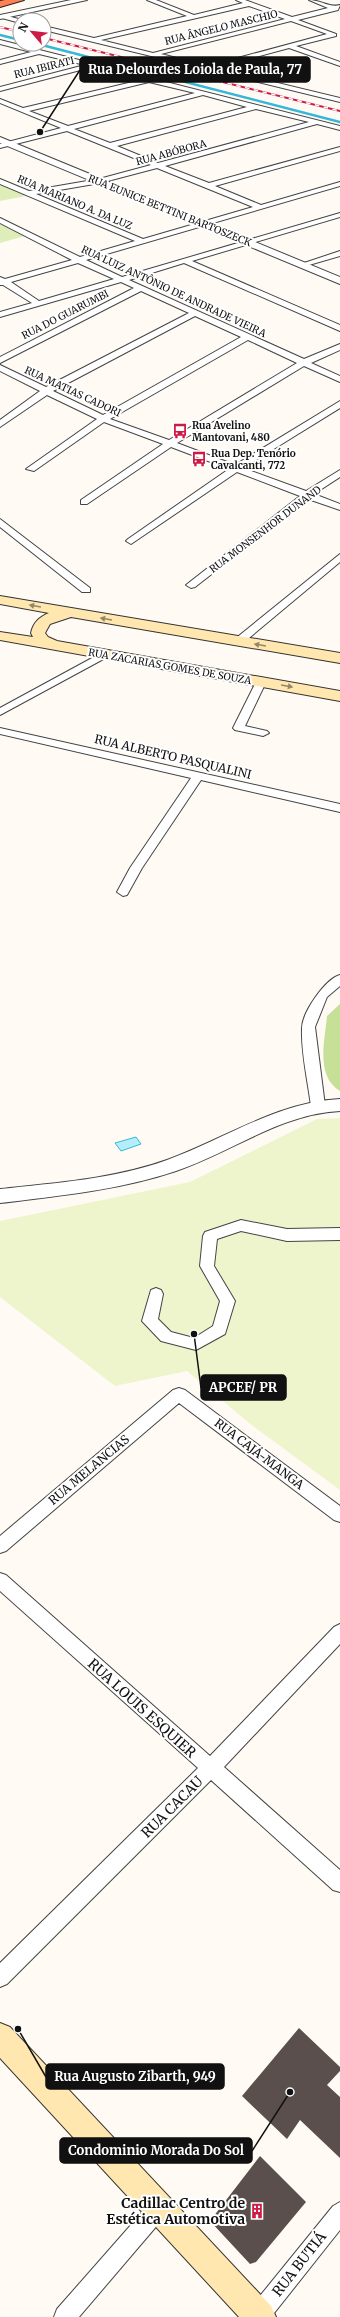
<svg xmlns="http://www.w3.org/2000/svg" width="340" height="2317" font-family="Merriweather,serif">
	<rect width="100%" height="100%" fill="#fffbf4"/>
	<path fill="#dfeeb9" d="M0 182 31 195 0 201Z
		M0 223 25 236 0 243Z"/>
	<path fill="#c6e097" d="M340 1004V1091C315 1076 325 1040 327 1016Z"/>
	<path fill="#eef4cc" d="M340 1118V1490L249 1423 187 1371 115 1386 0 1297V1221L190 1182 317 1119Z"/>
	<path fill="#b4eefb" stroke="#34b7d9" d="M136 1137 141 1144 121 1151 115 1143Z"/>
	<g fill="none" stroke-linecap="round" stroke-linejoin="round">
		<path stroke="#34b7d9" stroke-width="2.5" d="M0 35 20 40
			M38 44 340 122"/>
	</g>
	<path fill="#5a4f4c" d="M299 2028 340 2067V2071L327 2085 340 2097V2158L300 2120 287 2139 242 2096Z
		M260 2156 306 2202 256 2262 250 2264 210 2221Z"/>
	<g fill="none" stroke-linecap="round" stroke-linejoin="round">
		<g stroke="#444" stroke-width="2">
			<path id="minor" d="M147 0H156L194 15 243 3 236 0H245L292 17 328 8 309 0C320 0 330 8 340 5L338 10 298 20 336 34V36L296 46 340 62V66L289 48 215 68 340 98V102L44 30V26L94 38 187 16ZM249 6 285 19 153 53 101 40ZM291 21 327 34 208 66 161 54Z
				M4 15 22 20H20V23L2 18Z
				M0 40 340 126V130L317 124 165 166 209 183 340 147V151L215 186 261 205 340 182V186L86 260 122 277 340 213V217L192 261 340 325V331L184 263 129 280 304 359 340 344V350L311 363 340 376V382L304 366 177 443 235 465 340 401V408L243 468 306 491 340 470V477L314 494 340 504V510L308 499 195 587 191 588 186 585 300 496 237 472 131 544 126 541 128 539 229 469 171 447 87 504H81V500L163 444 104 422 34 471 26 469 97 419 47 395 0 427V420L40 391 0 371V365L46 387 189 313 141 291 0 363V357L134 288 121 282 0 317V312L32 303 3 285H0V277L5 279 72 260 0 223V218L80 257 135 241 0 184V179L29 191 99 179 151 165 67 131 0 148V144L61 128 0 103V99L23 108 141 80 92 67 0 91V87L85 65 39 54 0 64V60L31 52 0 44ZM149 82 195 93 68 126 29 111ZM203 95 247 107 110 143 74 129ZM256 109 309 122 158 163 117 146ZM157 168 253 207 143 239 36 194 100 183ZM78 263 114 279 39 301 11 282ZM195 316 241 337 103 415 53 391ZM248 340 297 363 169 440 110 419Z
				M340 251V256L302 267 298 265Z
				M0 519 90 588V592H82L0 527Z
				M340 554V562L243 643H235V639Z
				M105 651 110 654 109 656 0 715V708Z
				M261 679 266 682 245 726 267 731 269 733 263 736 235 730 233 728 256 682Z
				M0 728 340 804V812L201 780 142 868 127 895 123 896 117 892 130 868 191 778 0 734Z
				M340 975V986L327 997 315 1027 325 1106 323 1109H313L311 1106C308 1082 301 1053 302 1028 302 1013 325 979 340 975Z
				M241 1220 287 1229 340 1228V1240L287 1241 241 1231 217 1239 214 1266 235 1301 225 1334 196 1350 161 1341 142 1321 151 1290 156 1288 161 1290 163 1294 158 1319 171 1332 194 1338 213 1326 220 1301 200 1266 203 1236 205 1232Z
				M179 1388 185 1390 340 1506V1522L334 1520 179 1403 6 1551 0 1553V1536L173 1390Z
				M0 1573 6 1575 210 1756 334 1627 340 1624V1644L224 1767 340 1870V1892L333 1890 211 1780 7 1984 0 1987V1963L198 1768 0 1591Z
				M159 2197 166 2201 170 2208 166 2215 79 2317H54L57 2309 152 2201Z
				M340 2202V2230L271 2317H249L251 2307 333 2206Z"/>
		</g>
		<g stroke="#444" stroke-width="2">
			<path id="tertiary" d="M71 0H87L0 19V15Z
				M0 137 340 277V284L0 143Z
				M340 1099V1111C280 1114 232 1152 176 1171 119 1190 59 1196 0 1203V1189C55 1183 114 1179 167 1160 225 1139 277 1102 340 1099Z"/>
		</g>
		<g stroke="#333" stroke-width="2">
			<path id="secondary" d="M0 596 340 653V663L71 617 50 624 45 633 48 637 57 641 340 691V701L0 640V632L33 637 31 633C33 623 39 617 49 613L0 604Z
				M0 2023 10 2027 271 2306 276 2317H239L0 2058Z"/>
		</g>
		<g stroke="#222" stroke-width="2">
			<path id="motorway" d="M5 0H24L0 7V1Z"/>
		</g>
		<use href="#minor" fill="#fff" fill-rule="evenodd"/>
		<use href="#tertiary" fill="#fff" fill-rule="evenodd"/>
		<use href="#secondary" fill="#ffe7af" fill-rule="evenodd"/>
		<use href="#motorway" fill="#ff8052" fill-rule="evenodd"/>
		<g stroke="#ce1b46" stroke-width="2">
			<path id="rail" d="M0 27 20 32
				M44 38 340 111"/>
		</g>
		<use href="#rail" stroke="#fff" stroke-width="1.5" stroke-dasharray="4.5" stroke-linecap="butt"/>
	</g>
	<defs><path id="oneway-solid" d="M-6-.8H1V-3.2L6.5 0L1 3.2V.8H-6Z"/></defs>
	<g fill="#948768">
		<use href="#oneway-solid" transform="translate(35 606) rotate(-170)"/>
		<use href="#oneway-solid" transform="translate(106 619) rotate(-170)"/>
		<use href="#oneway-solid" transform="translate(260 645) rotate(-170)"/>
		<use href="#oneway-solid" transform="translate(287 686) rotate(10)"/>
	</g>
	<defs>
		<g id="bus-bare" transform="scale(1.2)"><path d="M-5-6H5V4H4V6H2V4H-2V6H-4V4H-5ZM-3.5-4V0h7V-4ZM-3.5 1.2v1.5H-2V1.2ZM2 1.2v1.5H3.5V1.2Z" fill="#ce1b46" stroke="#fff" stroke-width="2.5" paint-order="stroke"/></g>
		<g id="building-bare" transform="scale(1.2)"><path d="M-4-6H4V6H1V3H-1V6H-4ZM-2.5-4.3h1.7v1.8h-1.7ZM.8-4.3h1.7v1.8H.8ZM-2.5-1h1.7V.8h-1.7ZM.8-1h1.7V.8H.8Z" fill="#ce1b46" stroke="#fff" stroke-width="2.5" paint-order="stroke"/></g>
	</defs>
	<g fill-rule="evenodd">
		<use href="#bus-bare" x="180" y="431"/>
		<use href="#bus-bare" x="199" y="459"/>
		<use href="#building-bare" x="257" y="2211"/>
	</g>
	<g text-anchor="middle" stroke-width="4" stroke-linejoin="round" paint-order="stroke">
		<g font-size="10" fill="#111" stroke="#fff">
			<text transform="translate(221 27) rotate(-14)" y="4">RUA ÂNGELO MASCHIO</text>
			<text transform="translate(44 67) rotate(-14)" y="4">RUA IBIRATI</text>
			<text transform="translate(171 152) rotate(-15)" y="4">RUA ABÓBORA</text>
			<text transform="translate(75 202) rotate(23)" y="4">RUA MARIANO A. DA LUZ</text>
			<text transform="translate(170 210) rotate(22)" y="4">RUA EUNICE BETTINI BARTOSZECK</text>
			<text transform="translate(174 291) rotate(25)" y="4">RUA LUIZ ANTÔNIO DE ANDRADE VIEIRA</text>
			<text transform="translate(65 314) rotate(-27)" y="4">RUA DO GUARUMBI</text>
			<text transform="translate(73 391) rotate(25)" y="4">RUA MATIAS CADORI</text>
			<text transform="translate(265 529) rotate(-37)" y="4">RUA MONSENHOR DUNAND</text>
			<text transform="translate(170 666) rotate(10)" y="4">RUA ZACARIAS GOMES DE SOUZA</text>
		</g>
		<g font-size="10" font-weight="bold" fill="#111" stroke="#fff" text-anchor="start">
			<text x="192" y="429">Rua Avelino<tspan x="192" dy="12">Mantovani, 480</tspan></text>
			<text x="211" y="457">Rua Dep. Tenório<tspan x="211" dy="12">Cavalcanti, 772</tspan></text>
		</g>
		<g font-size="12" fill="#111" stroke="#fff">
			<text transform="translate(173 757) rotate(13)" y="4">RUA ALBERTO PASQUALINI</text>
			<text transform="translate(259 1454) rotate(37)" y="4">RUA CAJÁ-MANGA</text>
			<text transform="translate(89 1470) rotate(-40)" y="4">RUA MELANCIAS</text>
		</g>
		<g font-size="14" fill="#111" stroke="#fff">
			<text transform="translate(142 1708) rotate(42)" y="5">RUA LOUIS ESQUIER</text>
			<text transform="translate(172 1807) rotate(-45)" y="5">RUA CACAU</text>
			<text transform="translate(299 2264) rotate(-52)" y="5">RUA BUTIÁ</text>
		</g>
		<g font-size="14" font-weight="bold" fill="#111" stroke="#fff" text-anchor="end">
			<text x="245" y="2208">Cadillac Centro de<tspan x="245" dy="16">Estética Automotiva</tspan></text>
		</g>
	</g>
	<path fill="none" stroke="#111" stroke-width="1.5" d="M40 132L80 70M194 1334L201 1388M18 2029L46 2077M290 2092L252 2151"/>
	<g fill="#111" stroke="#fff" stroke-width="1.5">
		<circle cx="40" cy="132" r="4"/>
		<circle cx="194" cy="1334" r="4"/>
		<circle cx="18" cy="2029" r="4"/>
		<circle cx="290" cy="2092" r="4"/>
	</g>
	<g fill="#111" stroke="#111" stroke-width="1.5">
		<rect x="80" y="57" width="230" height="25" rx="4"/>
		<rect x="201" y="1375" width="85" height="25" rx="4"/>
		<rect x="46" y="2064" width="178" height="25" rx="4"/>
		<rect x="60" y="2138" width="192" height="25" rx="4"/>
	</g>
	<g font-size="13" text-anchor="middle" font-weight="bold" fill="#fff">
		<text x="195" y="74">Rua Delourdes Loiola de Paula, 77</text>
		<text x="243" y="1392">APCEF/ PR</text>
		<text x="135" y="2081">Rua Augusto Zibarth, 949</text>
		<text x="156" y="2155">Condominio Morada Do Sol</text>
	</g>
	<g transform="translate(32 32) rotate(298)"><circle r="19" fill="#ffffff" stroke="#a0a0a0"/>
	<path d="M0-3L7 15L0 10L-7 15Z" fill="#ce1b46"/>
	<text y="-6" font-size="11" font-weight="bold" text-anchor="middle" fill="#111111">N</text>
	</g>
</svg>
